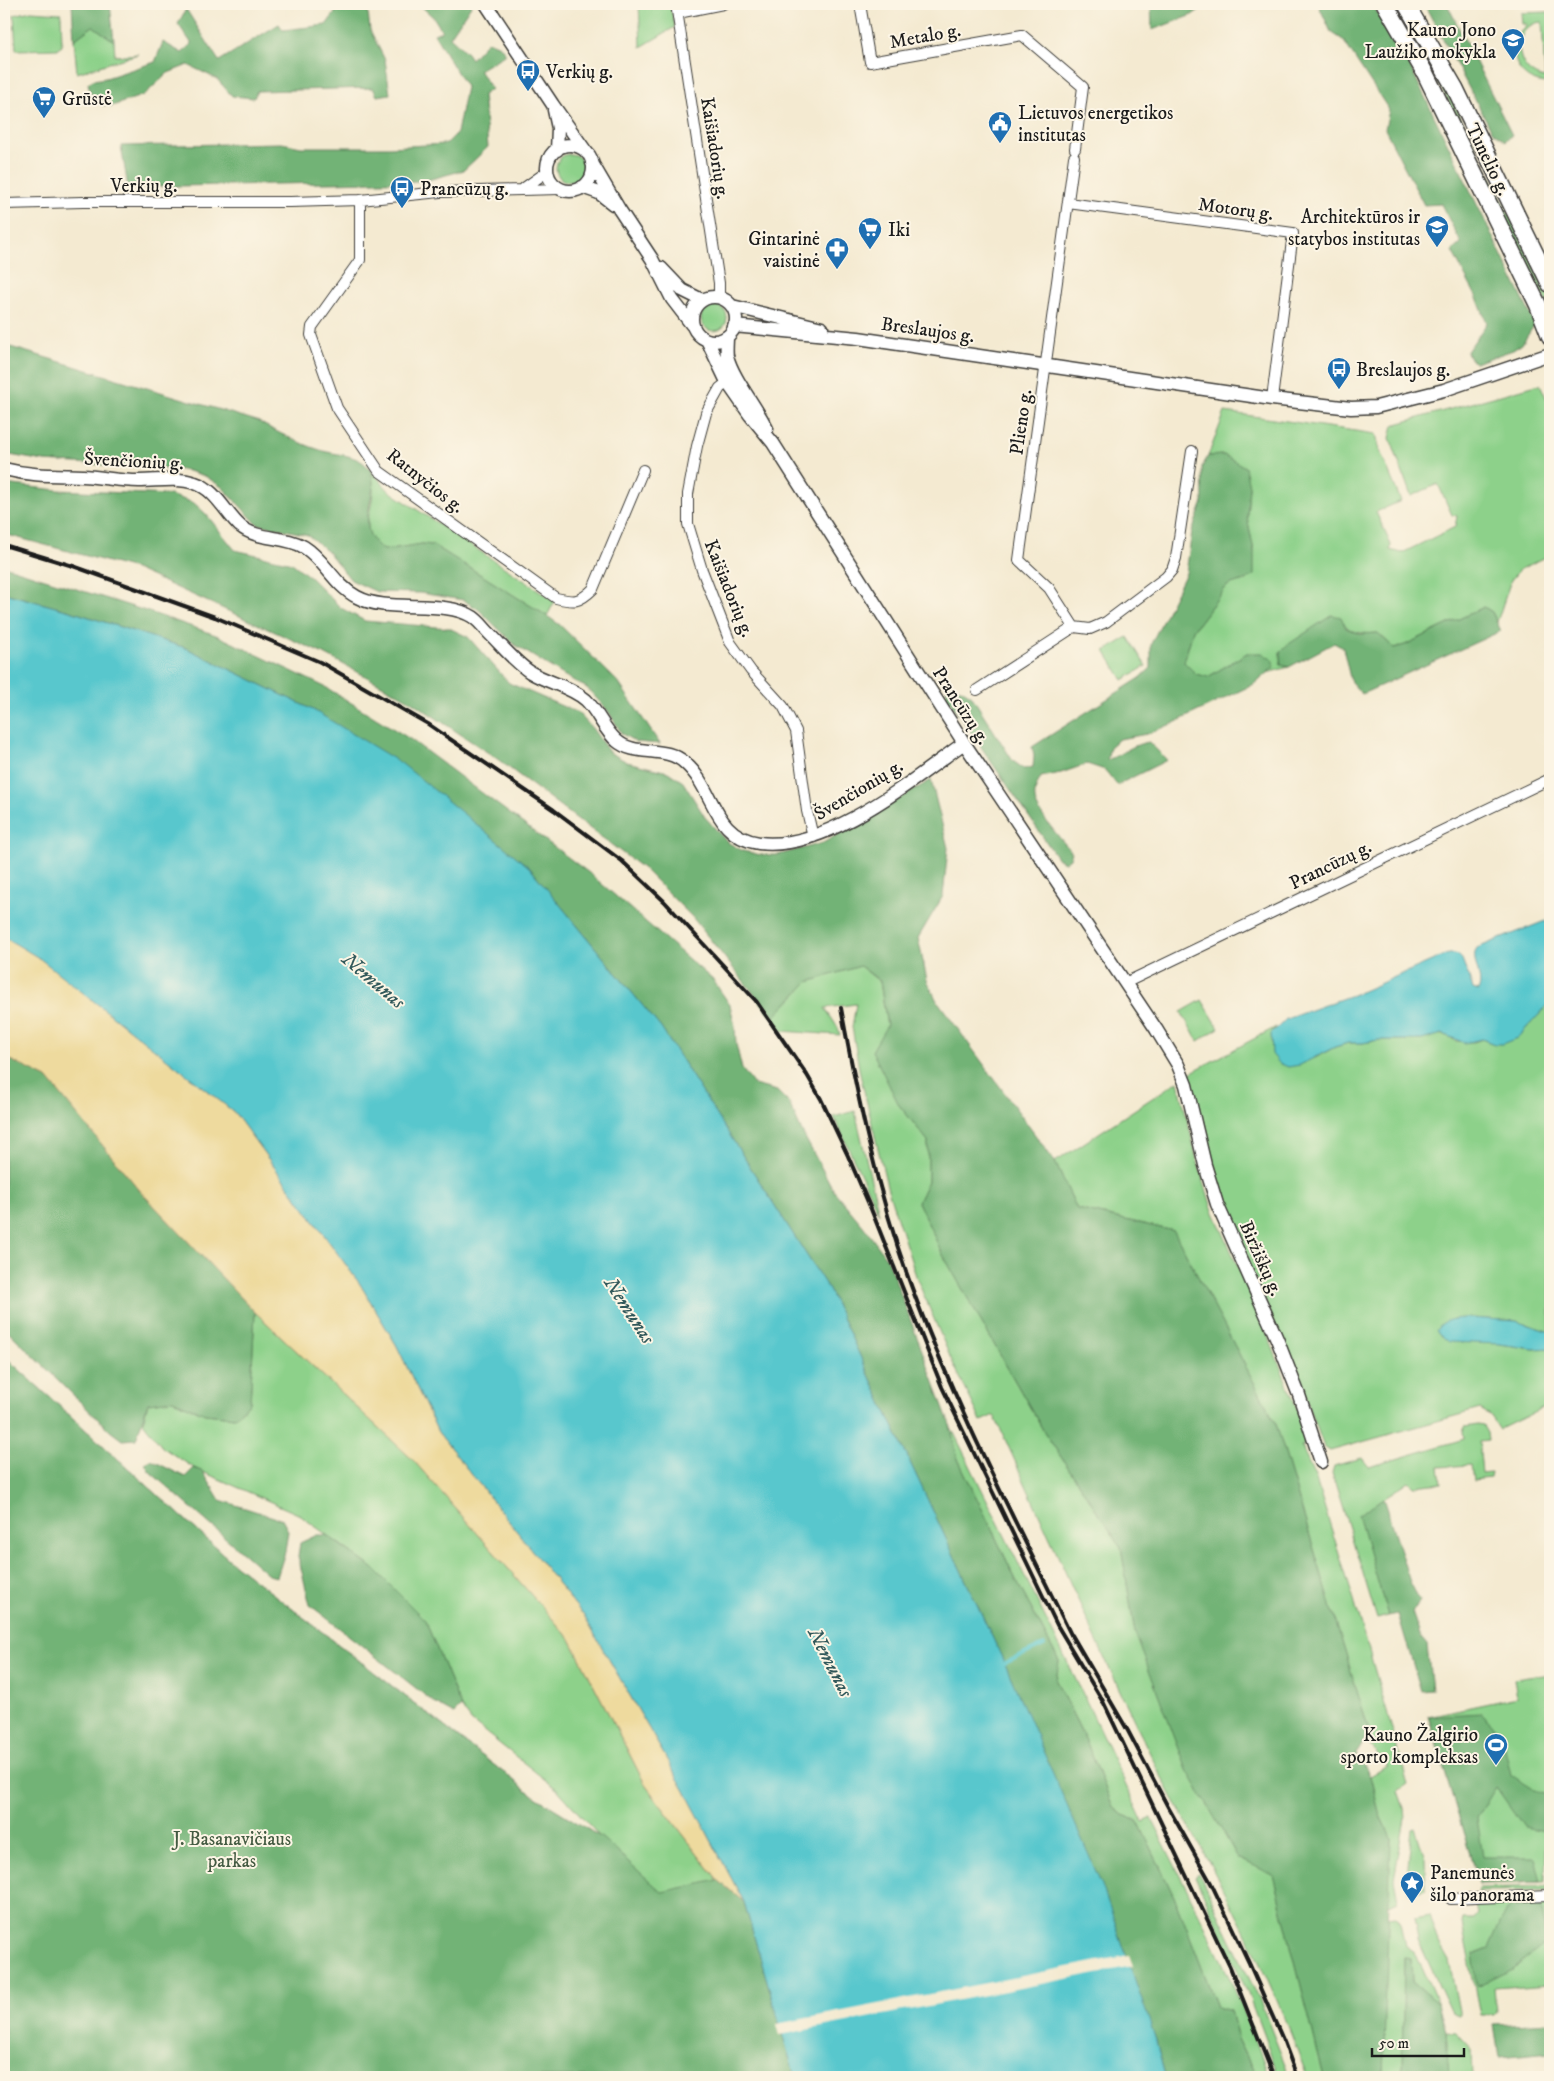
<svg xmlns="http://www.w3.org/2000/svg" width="1554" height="2081" font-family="'IM FELL DW Pica',serif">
	<rect width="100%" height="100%" fill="#fcf5e5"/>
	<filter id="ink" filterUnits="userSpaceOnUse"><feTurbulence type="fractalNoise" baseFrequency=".02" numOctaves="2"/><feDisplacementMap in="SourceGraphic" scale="10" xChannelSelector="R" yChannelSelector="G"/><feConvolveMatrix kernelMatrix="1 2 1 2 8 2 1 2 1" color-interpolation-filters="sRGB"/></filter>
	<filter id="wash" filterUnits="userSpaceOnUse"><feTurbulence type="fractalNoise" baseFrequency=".0096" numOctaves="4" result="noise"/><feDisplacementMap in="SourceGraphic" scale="20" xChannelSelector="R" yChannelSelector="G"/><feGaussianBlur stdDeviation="1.12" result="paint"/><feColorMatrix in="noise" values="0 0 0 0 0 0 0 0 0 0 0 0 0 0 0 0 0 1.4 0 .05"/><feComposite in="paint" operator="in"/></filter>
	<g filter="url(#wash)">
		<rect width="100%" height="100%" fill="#f4ead1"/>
		<path fill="#8dd18a" stroke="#547653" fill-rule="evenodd" d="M639 4H670L675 27 641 47Z
			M1394 4H1400L1445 86 1550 298V309L1525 261 1444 93Z
			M31 11 61 13 62 46 58 49 16 50 14 15Z
			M1550 12V83C1515 84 1503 48 1527 24H1522L1521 13ZM1542 22 1545 77V78C1512 73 1511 24 1542 22Z
			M93 26 114 41 115 56 138 54 77 73 74 40Z
			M556 168a14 14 0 1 1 28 0a14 14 0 1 1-28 0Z
			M701 318a13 13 0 1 1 26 0a13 13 0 1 1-26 0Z
			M1540 384 1550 406V555L1519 570 1511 580 1497 622 1492 612 1484 607 1405 645 1394 648 1378 633C1355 635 1348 630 1332 615L1280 652 1281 665 1289 667 1267 673 1274 667 1247 653 1208 677 1196 674 1184 662 1193 630 1227 586 1234 582 1246 581 1254 551 1247 517 1249 486 1224 455 1208 456 1225 412 1376 434 1380 451 1401 501 1376 512 1391 545 1390 550 1402 553 1455 527 1457 516 1452 515 1438 484 1411 496 1390 438 1393 425Z
			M369 468 389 491 555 601 547 616 433 545 422 544 384 550C355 531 374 512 373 488 373 481 371 474 369 468Z
			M1128 637 1146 666 1123 680 1105 651Z
			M860 966 880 982 899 1105 928 1141V1181L918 1202 943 1255 1043 1430 1121 1547 1135 1633 1238 1858 1273 1874 1324 2077H1307C1284 2010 1252 1944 1219 1881 1200 1844 1178 1809 1159 1772 1101 1654 1049 1535 994 1415L981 1421 951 1359 917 1279 888 1190 860 1074 852 1027 856 1004 825 1008 838 1028 840 1035 781 1031 773 1018 808 982Z
			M1202 1000 1219 1028 1198 1041 1181 1012Z
			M1550 1003V1332L1516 1321 1471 1318 1453 1319 1500 1344 1534 1349 1550 1348V1405L1500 1429 1490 1415 1480 1409 1330 1451 1324 1447 1302 1387 1225 1211 1213 1173 1198 1105 1188 1074 1276 1027 1271 1034 1315 1058 1335 1047 1348 1043H1363L1378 1040H1422L1437 1034 1448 1036 1456 1041 1474 1042 1482 1039 1494 1044 1517 1038Z
			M1178 1081 1196 1156 1212 1208 1260 1316 1310 1441 1301 1446 1315 1477 1361 1623 1408 1784 1398 1791 1404 1808 1405 1819 1394 1879 1398 1900 1387 1905 1391 1838 1380 1816 1370 1776 1388 1766 1365 1739 1369 1731 1276 1424 1174 1231 1077 1209 1055 1162Z
			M855 1111 879 1214 834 1117Z
			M255 1312 413 1460 570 1639 646 1786 718 1880 744 1902 795 2077H4V1356L233 1563 534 1796 600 1837 558 1790 471 1721 461 1707 425 1620 374 1569 298 1514 194 1468 162 1447 143 1422 148 1403 173 1400 205 1414 235 1417 250 1403Z
			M950 1425 1083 1694 1143 1822 1151 1818C1194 1903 1238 1987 1269 2077H1257L1238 2039 1231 2011 1217 2007 1177 1903 1138 1821 1123 1815 1113 1807 1087 1743 1056 1681 1059 1661 1016 1580 958 1459Z
			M1478 1425 1483 1426 1487 1433 1488 1441 1479 1442 1482 1474 1491 1473 1490 1478 1473 1480 1471 1465 1439 1467 1441 1483 1414 1486 1409 1481 1359 1515 1388 1616 1377 1619 1332 1473 1334 1466 1362 1458 1369 1467 1464 1439 1463 1432 1465 1427Z
			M1550 1674V1848H1546L1545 1882 1479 1884 1428 1716 1517 1697 1514 1679Z
			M1415 1827 1425 1859 1426 1888 1408 1892 1407 1875 1412 1828Z
			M1199 1873 1260 2001 1290 2077H1279L1248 1994 1195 1876Z
			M1550 1886V1890L1477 1891 1478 1888Z
			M1550 1902V1984L1494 1988 1496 2011 1494 2015H1480L1462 1924 1463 1920H1473L1478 1914 1476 1905 1480 1904ZM1489 1948 1478 1987 1473 1954Z
			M1429 1915 1437 1940 1449 1961 1459 2011V2015L1457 2016 1452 2013 1418 1940 1414 1918Z
			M1396 1916 1401 1923 1406 1946 1415 1952 1438 2004 1412 1982 1411 1959 1404 1958 1402 2077H1383L1387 1917Z
			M1446 2031 1456 2032 1472 2049 1473 2077H1449Z"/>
		<path fill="#72b376" stroke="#476849" d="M72 4H110L114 41 93 26 74 40Z
			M335 4H367L370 30 385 60 390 94 377 96 373 88 257 91 254 98 232 96 217 79 188 65 168 73 144 95 112 106 100 105 90 92 88 83 93 80 106 78 155 62 163 42 182 53 192 44 178 24 186 9 219 61 279 24 283 30 326 25 335 13Z
			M419 4H472L450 37 467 53 471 59 488 41 500 46 506 54 479 70 491 89 483 95 488 147 464 170 424 181 128 187 121 146 282 143 301 147H389L446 144 457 133 466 87 434 34 442 31 434 18Z
			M1151 4H1208L1192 15 1152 30Z
			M1318 4H1372L1404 54 1535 324 1522 344 1513 350 1475 363 1466 353 1487 323 1478 300 1452 251 1461 243 1441 204 1424 205 1385 129 1389 110 1343 40 1331 32Z
			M1424 4H1447L1512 135 1505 141 1492 131Z
			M4 345 257 421C277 432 298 443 320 450 335 455 356 454 367 466 387 488 347 527 384 550L422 544 433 545 547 616 560 625 618 682 660 744 636 742 622 734 608 711 587 688 565 676 515 645 478 609 463 600 420 593 377 592 351 580 328 552 308 535 257 524 222 487 205 476 185 470 44 461 4 454Z
			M1224 455 1245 467 1249 486 1247 517 1254 551V575C1245 582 1237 581 1227 586L1193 630 1184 662 1196 674 1208 677 1247 653H1262L1273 660 1274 667 1254 684 1174 723 1147 734 1119 739 1110 747 1107 760C1122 755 1132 744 1149 742L1167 760 1117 785 1105 770 1087 764 1061 773 1041 777C1037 784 1034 791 1035 800 1036 811 1063 842 1072 852L1070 858 1065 862 1058 859 946 696 947 688 961 689 971 695 1013 761 1024 769 1033 767 1034 756 1032 747 1140 678 1151 668V644L1186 573 1192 531 1203 502 1202 467 1208 456Z
			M4 484 58 490 170 495 194 503 206 514 235 550 292 563 311 578 341 608 365 621 449 628 468 637 509 683 578 713 592 728 609 752 627 762 668 772 683 782 705 817 727 842 743 851 761 855H778L823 843 931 780 948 848 943 896 918 938 927 980 936 999 1055 1162 1077 1209 1174 1231 1276 1424 1369 1731 1356 1754 1370 1776 1380 1816 1391 1838 1383 2077H1324L1273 1875 1238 1858 1187 1770 1135 1633 1121 1547 1043 1430 943 1255 918 1202 928 1181V1141L899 1105 872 1051 887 1025 880 981 860 966 808 982 773 1018 693 918 645 870 496 758 406 698 326 655 135 569 4 534Z
			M4 566 149 612 216 635 327 688 410 739 589 873 713 980 730 1005 735 1026 736 1044 742 1069 754 1085 777 1091 789 1103 802 1132 834 1191 864 1227 888 1260 950 1425 958 1459 1016 1580 1059 1661 1056 1681 1087 1743 1113 1807 1123 1815 1138 1821 1177 1903 1217 2007 1231 2011 1238 2039 1257 2077H1165L1156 2040 1005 1664 829 1290 661 1028 529 867 315 711 186 648 70 611 4 593Z
			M1484 607 1492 612 1501 631 1362 694 1351 682 1343 648 1334 643 1289 667 1281 665 1280 652 1286 646 1332 615 1341 617 1346 628 1360 634 1378 633 1394 648 1405 645Z
			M4 1057 47 1078 142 1193 255 1312 250 1403 235 1417 205 1414 173 1400 148 1403 136 1439 122 1440 110 1431 4 1327Z
			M4 1356 233 1563 534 1796 602 1838 662 1892 718 1880 744 1902 795 2077H4Z
			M151 1460 185 1477 194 1468 203 1472 220 1500 283 1520 288 1531 285 1552 277 1577 268 1575 149 1471 145 1463Z
			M1383 1498 1410 1582 1420 1601 1412 1612 1421 1638 1427 1645 1432 1690 1421 1691 1398 1614 1388 1616 1358 1515Z
			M317 1535H326L374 1569 425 1620 461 1707 454 1714 436 1704 310 1605 298 1556 300 1543Z
			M1482 1713 1502 1735 1511 1775 1535 1790 1550 1795V1832L1524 1827 1496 1787 1477 1818 1483 1857H1535L1541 1882 1479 1884 1428 1716Z
			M1510 1907H1541L1548 1942 1513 1969 1477 1987 1473 1954 1489 1948 1501 1920Z
			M1404 1958 1411 1959 1412 1982 1438 2004 1446 2031 1449 2077H1402Z
			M1550 2022V2052L1499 2057 1494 2025Z"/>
		<path fill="#eeda9e" stroke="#857b5d" d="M4 937 39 957 234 1112 360 1284 397 1346 438 1432 584 1616 685 1791 744 1902 718 1880 646 1786 570 1639 413 1460 255 1312 142 1193 47 1078 4 1057Z"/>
		<path fill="#59c7cd" stroke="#3a7274" d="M4 593 70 611 186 648 315 711 401 763 529 867 661 1028 829 1290 1005 1664 1102 1885 1156 2040 1165 2077H795L744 1902 685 1791 584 1616 438 1432 397 1346 360 1284 234 1112 39 958 4 937Z
			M1550 919V1003L1517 1038 1502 1044H1494L1482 1039 1465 1043 1442 1034 1422 1040H1378L1363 1043H1348L1335 1047 1300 1065 1288 1067 1279 1063 1272 1054 1271 1034 1286 1019 1363 991 1445 955C1452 953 1457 953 1462 959L1473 989 1478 991C1485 977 1469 960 1477 948Z
			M1471 1318 1516 1321 1550 1332V1348L1534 1349 1500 1344 1449 1342 1436 1331C1443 1318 1457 1318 1471 1318Z"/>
		<path fill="#f4ead1" d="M1129 1955 1133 1966 780 2035 777 2024Z"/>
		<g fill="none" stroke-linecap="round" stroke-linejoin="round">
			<path stroke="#59c7cd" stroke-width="4" d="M1001 1665 1044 1645"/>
		</g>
	</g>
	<g filter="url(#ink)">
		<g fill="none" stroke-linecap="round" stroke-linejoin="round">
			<g stroke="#3c3b37" stroke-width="12">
				<path id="minor" d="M676 4 719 283V297
					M860 4 870 62 1022 35 1083 87 1075 149
					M678 13 723 4
					M1074 157 1019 560 1049 588 1074 627 1090 629 1106 622 1166 577 1172 570 1176 558 1192 451
					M524 188 548 171
					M360 200V260L312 327 311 335 337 408 379 471 556 598C574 602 579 603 593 589L643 470
					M1068 203 1293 233 1272 399
					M4 204 83 202H290L360 200 440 192 560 189
					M732 379 720 388 706 413 697 446 688 494V524L702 570 730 642 751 671 783 706 796 731 807 811 813 837
					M977 690 1074 627
					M1125 983 1550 779
					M1451 1899 1550 1895"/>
			</g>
			<g stroke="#3c3b37" stroke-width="15">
				<path id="tertiary" d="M486 4 553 105 587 153
					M554 110 558 128 557 150
					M547 168a23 23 0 1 1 46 0a23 23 0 1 1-46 0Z
					M592 163 619 209 652 259 672 299 692 325
					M582 187 599 193 613 204
					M661 268 682 290 702 300
					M692 319a22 22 0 1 1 44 0a22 22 0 1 1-44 0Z
					M732 306 822 328
					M734 326 858 338 1272 399 1351 408 1376 407 1444 390 1550 354
					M727 337C727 343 726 351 727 356 733 379 756 406 767 429
					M707 340 727 382 750 415 773 443 964 743 1156 1029 1178 1065 1186 1085 1205 1165 1217 1204 1277 1339 1299 1395 1321 1462
					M4 469C32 476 54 475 83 476 101 477 121 481 139 481 158 481 177 477 195 483 215 489 225 512 240 526 258 541 284 535 304 547 325 560 334 585 357 597 388 614 443 598 473 617 479 621 484 628 489 633 502 646 515 662 530 672 548 683 570 686 586 700 598 712 604 730 617 741 635 757 666 745 685 763 715 789 712 836 759 843 826 852 912 780 964 743"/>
			</g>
			<g stroke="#3c3b37" stroke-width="19">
				<path id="primary" d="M1385 4 1425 73 1538 305 1550 336
					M1406 4 1455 88 1550 284"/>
			</g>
			<use href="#minor" stroke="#fff" stroke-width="10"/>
			<use href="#tertiary" stroke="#fff" stroke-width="12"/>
			<use href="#primary" stroke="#fff" stroke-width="16"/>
			<path stroke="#1c1c1c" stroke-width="4" d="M4 545 73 566 215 617 320 662 428 724 554 810 622 861 664 901 756 1001 807 1075 821 1099 848 1156 871 1209 942 1387 1057 1625 1103 1702
				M841 1008C858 1100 877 1191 909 1280 954 1404 1016 1522 1074 1641
				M1072 1635 1128 1731 1168 1807 1211 1883 1249 1963 1284 2042 1297 2077
				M1101 1697 1230 1967 1274 2077"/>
		</g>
	</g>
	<defs>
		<g id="school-pin" transform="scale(1.25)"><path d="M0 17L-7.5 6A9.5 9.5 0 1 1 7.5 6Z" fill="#1f6fb2" stroke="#fcf5e5"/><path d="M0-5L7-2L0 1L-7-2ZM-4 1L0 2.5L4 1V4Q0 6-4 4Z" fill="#fff"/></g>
		<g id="bus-pin" transform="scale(1.25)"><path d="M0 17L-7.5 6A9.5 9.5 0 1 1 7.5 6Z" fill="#1f6fb2" stroke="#fcf5e5"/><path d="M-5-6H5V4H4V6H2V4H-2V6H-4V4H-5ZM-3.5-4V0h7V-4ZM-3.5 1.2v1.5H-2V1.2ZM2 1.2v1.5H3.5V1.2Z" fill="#fff"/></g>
		<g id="supermarket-pin" transform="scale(1.25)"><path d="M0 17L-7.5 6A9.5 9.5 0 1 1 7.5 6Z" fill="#1f6fb2" stroke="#fcf5e5"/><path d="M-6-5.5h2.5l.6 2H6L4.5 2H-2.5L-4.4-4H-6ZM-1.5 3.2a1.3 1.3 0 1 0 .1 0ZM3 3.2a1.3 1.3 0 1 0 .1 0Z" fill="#fff"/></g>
		<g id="civic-pin" transform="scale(1.25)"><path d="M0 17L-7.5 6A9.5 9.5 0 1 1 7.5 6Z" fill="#1f6fb2" stroke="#fcf5e5"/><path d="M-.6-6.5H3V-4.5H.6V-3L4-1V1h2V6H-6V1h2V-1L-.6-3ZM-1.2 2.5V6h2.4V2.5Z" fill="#fff"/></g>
		<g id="university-pin" transform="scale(1.25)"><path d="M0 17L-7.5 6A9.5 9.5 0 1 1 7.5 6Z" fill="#1f6fb2" stroke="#fcf5e5"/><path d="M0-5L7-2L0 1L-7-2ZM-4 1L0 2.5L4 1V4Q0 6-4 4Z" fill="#fff"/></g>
		<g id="pharmacy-pin" transform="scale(1.25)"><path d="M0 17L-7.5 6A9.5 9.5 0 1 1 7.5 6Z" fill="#1f6fb2" stroke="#fcf5e5"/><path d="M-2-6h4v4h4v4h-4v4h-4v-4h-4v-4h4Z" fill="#fff"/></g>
		<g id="stadium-pin" transform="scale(1.25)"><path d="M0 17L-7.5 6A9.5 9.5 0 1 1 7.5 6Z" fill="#1f6fb2" stroke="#fcf5e5"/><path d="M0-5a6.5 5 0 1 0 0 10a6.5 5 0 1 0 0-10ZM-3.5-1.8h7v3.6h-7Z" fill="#fff"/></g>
		<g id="sight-pin" transform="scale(1.25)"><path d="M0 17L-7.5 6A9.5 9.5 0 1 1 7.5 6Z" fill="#1f6fb2" stroke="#fcf5e5"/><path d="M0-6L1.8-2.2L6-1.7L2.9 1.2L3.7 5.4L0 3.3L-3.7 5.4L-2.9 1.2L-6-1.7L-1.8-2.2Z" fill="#fff"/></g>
	</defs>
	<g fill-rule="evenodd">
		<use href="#school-pin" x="1513" y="40"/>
		<use href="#bus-pin" x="528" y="71"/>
		<use href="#supermarket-pin" x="44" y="98"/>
		<use href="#civic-pin" x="1000" y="123"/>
		<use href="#bus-pin" x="402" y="188"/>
		<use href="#university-pin" x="1437" y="227"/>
		<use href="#supermarket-pin" x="870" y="229"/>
		<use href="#pharmacy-pin" x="837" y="249"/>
		<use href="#bus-pin" x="1339" y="369"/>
		<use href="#stadium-pin" x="1496" y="1745"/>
		<use href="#sight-pin" x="1412" y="1883"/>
	</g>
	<g text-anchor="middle" stroke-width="4" stroke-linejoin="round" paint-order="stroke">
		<g font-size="19" fill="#1c1c1c" stroke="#fcf5e5" text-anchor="start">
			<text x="1496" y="36" text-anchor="end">Kauno Jono<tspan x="1496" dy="22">Laužiko mokykla</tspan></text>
			<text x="546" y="78">Verkių g.</text>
			<text x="62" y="105">Grūstė</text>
			<text x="1018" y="119">Lietuvos energetikos<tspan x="1018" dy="22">institutas</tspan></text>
			<text x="420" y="195">Prancūzų g.</text>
			<text x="1420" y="223" text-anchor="end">Architektūros ir<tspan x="1420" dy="22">statybos institutas</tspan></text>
			<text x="888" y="236">Iki</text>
			<text x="820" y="245" text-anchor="end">Gintarinė<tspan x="820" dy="22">vaistinė</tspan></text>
			<text x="1356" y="376">Breslaujos g.</text>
			<text x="1478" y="1741" text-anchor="end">Kauno Žalgirio<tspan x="1478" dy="22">sporto kompleksas</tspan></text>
			<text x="1430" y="1879">Panemunės<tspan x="1430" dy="22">šilo panorama</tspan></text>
		</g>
		<g font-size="19" fill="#1c1c1c" stroke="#fcf5e5">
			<text transform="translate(925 35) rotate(-10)" y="7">Metalo g.</text>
			<text transform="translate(716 148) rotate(81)" y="7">Kaišiadorių g.</text>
			<text transform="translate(1489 159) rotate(64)" y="7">Tunelio g.</text>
			<text x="144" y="192">Verkių g.</text>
			<text transform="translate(1236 208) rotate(8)" y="7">Motorų g.</text>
			<text transform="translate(928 329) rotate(8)" y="7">Breslaujos g.</text>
			<text transform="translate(1020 422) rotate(-82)" y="7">Plieno g.</text>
			<text transform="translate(134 460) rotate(3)" y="7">Švenčionių g.</text>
			<text transform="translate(426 480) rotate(38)" y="7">Ratnyčios g.</text>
			<text transform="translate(730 588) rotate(68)" y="7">Kaišiadorių g.</text>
			<text transform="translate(962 705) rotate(57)" y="7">Prancūzų g.</text>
			<text transform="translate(858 789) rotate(-31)" y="7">Švenčionių g.</text>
			<text transform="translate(1330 864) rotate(-26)" y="7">Prancūzų g.</text>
			<text transform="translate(1262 1258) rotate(66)" y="7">Biržiškų g.</text>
		</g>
		<g font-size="19" fill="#445b42" stroke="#fcf5e5">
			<text x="232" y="1845">J. Basanavičiaus<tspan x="232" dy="22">parkas</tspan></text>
		</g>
		<g font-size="20" font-style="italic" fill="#31585a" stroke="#fcf5e5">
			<text transform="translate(374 980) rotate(40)" y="7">Nemunas</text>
			<text transform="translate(630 1310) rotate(57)" y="7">Nemunas</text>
			<text transform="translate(831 1662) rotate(63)" y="7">Nemunas</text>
		</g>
	</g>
	<rect width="1554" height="2081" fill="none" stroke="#fcf5e5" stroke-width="20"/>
	<path d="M1372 2048v8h92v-8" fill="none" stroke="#1c1c1c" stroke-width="2.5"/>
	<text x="1379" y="2048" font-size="15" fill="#1c1c1c" stroke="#fcf5e5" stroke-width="4" paint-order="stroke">50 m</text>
</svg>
